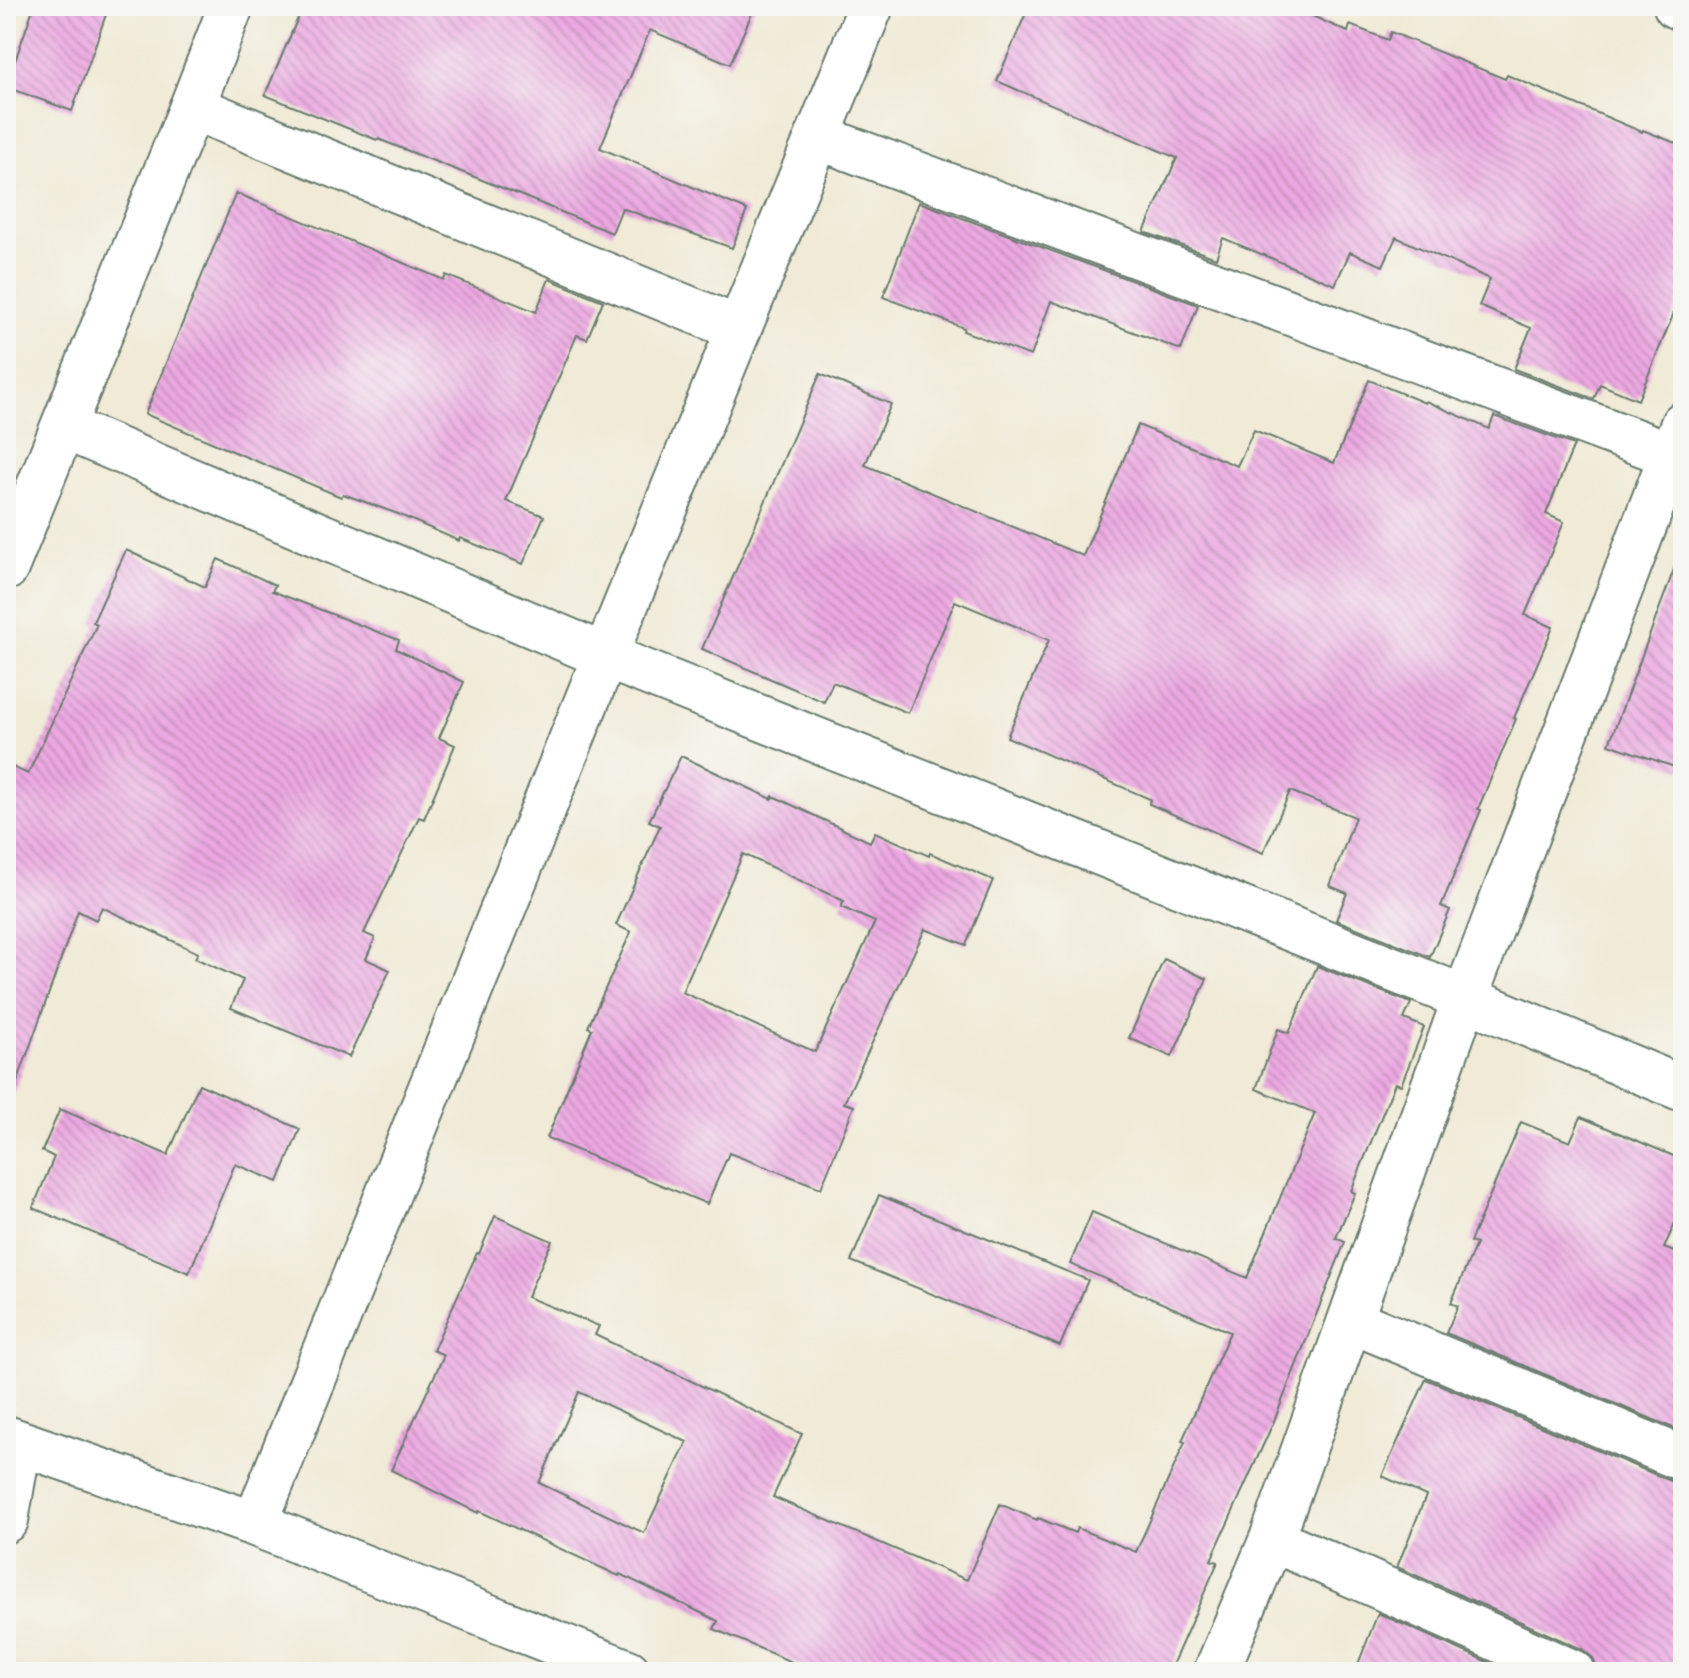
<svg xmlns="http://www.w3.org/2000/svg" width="1689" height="1678" font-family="'Balsamiq Sans',sans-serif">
	<defs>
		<pattern id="building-back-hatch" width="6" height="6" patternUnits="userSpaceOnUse" patternTransform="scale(2)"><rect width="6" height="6" fill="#eda9e2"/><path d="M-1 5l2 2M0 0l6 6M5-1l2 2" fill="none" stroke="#bf8bb8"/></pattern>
	</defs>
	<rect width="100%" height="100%" fill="#f6f6f2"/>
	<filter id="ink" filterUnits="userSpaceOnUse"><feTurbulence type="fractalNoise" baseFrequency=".0125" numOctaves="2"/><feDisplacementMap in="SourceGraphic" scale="16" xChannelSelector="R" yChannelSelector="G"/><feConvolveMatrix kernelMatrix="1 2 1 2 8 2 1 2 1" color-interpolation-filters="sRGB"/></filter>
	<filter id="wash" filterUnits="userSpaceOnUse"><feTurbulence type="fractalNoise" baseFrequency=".006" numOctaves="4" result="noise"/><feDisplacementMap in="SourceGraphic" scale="32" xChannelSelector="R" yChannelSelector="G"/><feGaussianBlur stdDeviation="1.8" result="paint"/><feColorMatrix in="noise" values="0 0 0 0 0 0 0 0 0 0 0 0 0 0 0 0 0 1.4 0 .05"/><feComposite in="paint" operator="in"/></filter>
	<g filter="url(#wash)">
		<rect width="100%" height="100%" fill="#f0ead6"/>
		<g id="blocks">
			<path fill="url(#building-back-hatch)" fill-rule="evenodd" d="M34 6H109L72 111 6 87Z
				M303 6H755L730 64 650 30 600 148 747 210 732 248 622 208 612 233 515 193 378 139 377 140 265 95Z
				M1029 6H1290L1348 32 1350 25 1388 40 1391 32 1505 79 1507 75 1642 132 1643 130 1683 146V291L1638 400 1600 384 1594 399 1514 369 1531 328 1479 306 1490 279 1396 237 1383 266 1350 252 1335 285 1223 238 1216 258 1144 232 1177 158 997 81Z
				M236 193 444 280 446 275 536 312 549 279 603 301 587 339 577 335 506 501 544 516 523 564 460 538 459 541 398 514 343 494 341 497 145 414Z
				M919 202 1198 305 1181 350 1051 301 1031 356 963 331 964 328 883 297Z
				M820 374 891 404 865 465 1083 556 1138 425 1237 466 1254 430 1334 463 1369 380 1425 403 1426 401 1489 429 1494 416 1574 445 1546 514 1564 522 1525 615 1553 627 1514 718 1516 719 1478 809 1481 810 1441 906 1450 910 1430 957 1336 920 1347 893 1330 886 1355 817 1290 791 1263 853 1149 804 1150 799 1007 737 1049 640 955 601 908 713 833 682 824 702 702 649Z
				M126 550 205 587 218 559 275 585 272 591 399 640 396 649 464 682 439 738 455 745 424 819 419 817 364 933 375 938 366 959 390 970 349 1057 231 1008 243 980 195 958 198 953 102 907 96 920 78 911 13 1094 6 1093V764L28 774 97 624 93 622Z
				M1679 556 1683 557V770L1609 744Z
				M681 756 772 799 773 796 870 842 875 832 929 856 930 853 993 880 966 945 925 929 844 1103 854 1106 821 1188 729 1153 707 1204 547 1138 592 1029 588 1027 631 932 616 925 660 826 649 821ZM743 854 844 901 841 907 875 922 815 1052 682 992Z
				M1164 959 1207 979 1172 1057 1129 1038Z
				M1317 966 1411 1003 1404 1019 1424 1027 1401 1085 1395 1083 1351 1191 1355 1193 1336 1238 1345 1242 1274 1421 1211 1560 1218 1562 1169 1672H815L714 1629 718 1621 620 1574 619 1576 479 1511 478 1513 391 1470 444 1355 433 1350 477 1253 479 1254 495 1216 552 1241 527 1297 599 1326 595 1335 802 1434 773 1497 967 1580 1000 1504 1037 1520 1038 1518 1075 1533 1077 1528 1136 1552 1185 1442 1182 1441 1230 1332 1070 1264 1092 1212 1247 1278 1315 1113 1256 1089 1278 1029 1289 1033ZM579 1392 687 1442 644 1533 539 1483Z
				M199 1084 300 1129 278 1182 235 1164 189 1273 33 1208 54 1157 42 1151 60 1109 168 1155Z
				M1581 1117 1683 1160V1205L1664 1248 1683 1256V1432L1446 1333 1458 1306 1451 1303 1476 1244 1470 1242 1521 1122 1570 1142Z
				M879 1195 1088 1280 1060 1346 851 1261Z
				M1426 1379 1673 1482 1683 1483V1672H1597L1593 1658 1582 1649 1397 1567 1426 1496 1382 1476Z
				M1378 1613 1510 1672H1355Z"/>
		</g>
	</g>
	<g filter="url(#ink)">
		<use href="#blocks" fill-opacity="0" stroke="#687a6d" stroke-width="2"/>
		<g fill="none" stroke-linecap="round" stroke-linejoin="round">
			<g stroke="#687a6d" stroke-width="48">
				<path id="minor" d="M1676 6 1683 9
					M192 107 739 329
					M818 137 1683 459
					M64 427 605 656 1465 998 1683 1089
					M1350 1320 1683 1459
					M6 1438 255 1524 628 1672
					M6 1520 19 1444
					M255 1524 605 656 871 6
					M1272 1539 1572 1672
					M1216 1672 1272 1539 1465 998 1683 424"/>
			</g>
			<g stroke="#687a6d" stroke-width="48">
				<path id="tertiary" d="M6 568 192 107 231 6"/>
			</g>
			<use href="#minor" stroke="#fff" stroke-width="44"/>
			<use href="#tertiary" stroke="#fff" stroke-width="44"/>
		</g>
	</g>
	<rect width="1689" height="1678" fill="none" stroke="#f6f6f2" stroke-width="32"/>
</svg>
